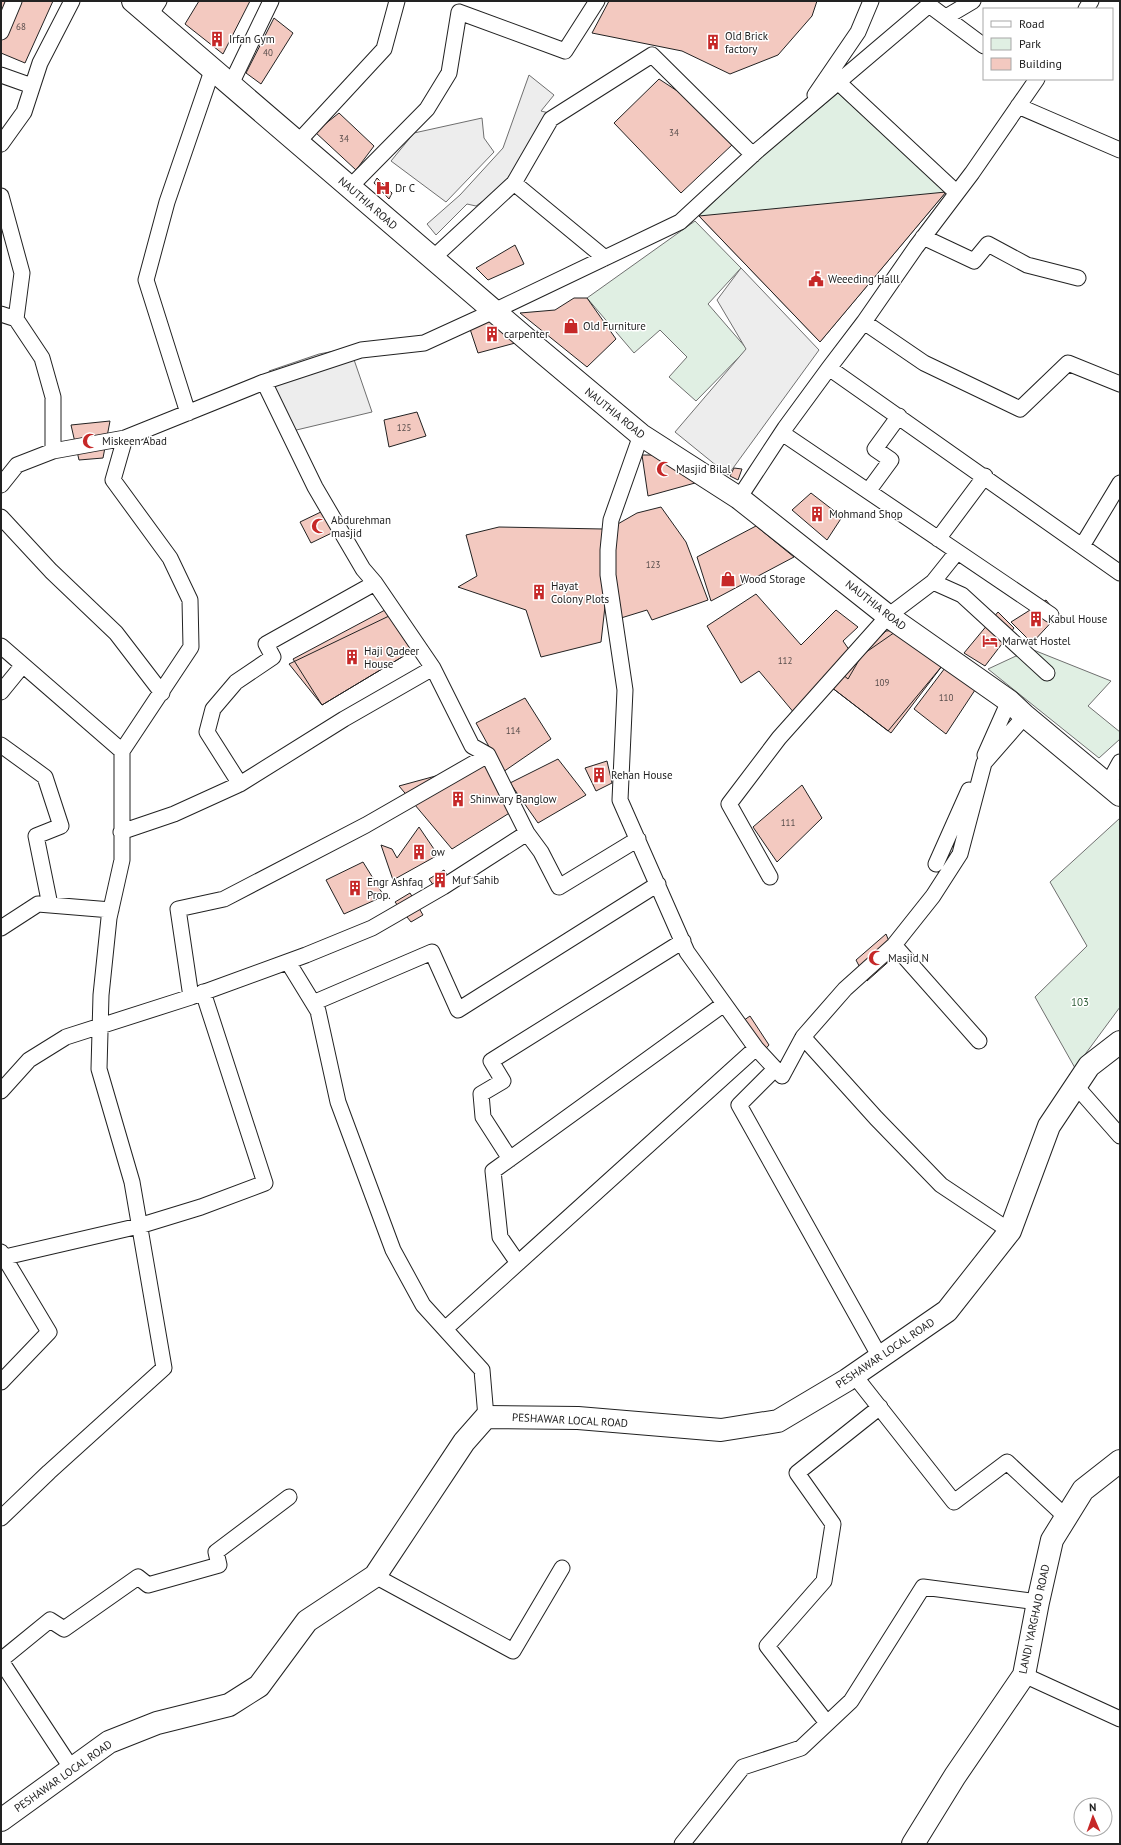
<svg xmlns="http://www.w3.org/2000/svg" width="1121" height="1845" font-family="'PT Sans',sans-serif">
	<rect width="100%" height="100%" fill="#fff"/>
	<path fill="#e0efe3" stroke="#6f6f6f" d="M838 93 946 192 820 342 699 216 753 164Z
		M695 221 741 268 708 304 747 349 696 401 669 377 687 357 660 330 634 353 587 298Z
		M1031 649 1111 681 1088 706 1120 732V739L1099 758 988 669Z
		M1120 818V1007L1075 1068 1035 997 1087 946 1050 882Z"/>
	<path fill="#ededed" stroke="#6f6f6f" d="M529 75 554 95 541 111 549 113 503 187 476 206 467 204 436 235 427 224 460 195 503 148Z
		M482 118 484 138 494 152 446 202 391 161 414 133Z
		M741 268 819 350 728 475 675 432 746 349 717 300Z
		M350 348 372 412 288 432 269 371 319 354Z"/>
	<path fill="#f3c9c0" stroke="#222" d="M1 1H53L25 63 1 53Z
		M199 1H250L223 54 185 24Z
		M609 1H817L812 16 778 55 730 74 682 51 592 33Z
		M274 18 293 33 261 84 246 73Z
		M659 79 685 96 733 144 681 193 614 123Z
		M339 113 374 146 356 170 315 132Z
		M377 178 392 193 389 199 374 183Z
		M946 192 820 342 699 216Z
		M515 245 524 264 488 280 476 268Z
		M574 298H587L616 339 587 367 520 313 555 310Z
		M493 315 519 342 478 353 469 326Z
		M417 412 426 436 389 447 384 420Z
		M110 421 103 458 79 460 71 425Z
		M642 455H673L695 483 648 496Z
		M734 468 742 469 738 480 730 476Z
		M811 493 842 517 827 540 792 510Z
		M661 507 686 542 708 600 652 620 647 610 621 618 611 554 616 525 637 513Z
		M325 510 338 530 311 543 300 522Z
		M756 526 794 557 711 601 697 557Z
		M499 527 603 529 606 597 601 642 541 657 526 610 458 587 477 576 466 535Z
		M756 594 801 645 836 610 858 627 843 641 850 651 795 714 759 671 741 683 707 626Z
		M1046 600 1058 615 1032 643 1011 622Z
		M385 610 412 651 322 705 293 659Z
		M998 612 1014 628 985 666 964 653Z
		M389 616 412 651 322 705 289 664Z
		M898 630 942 666 891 733 831 687 842 674 848 679 862 655 886 631Z
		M898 630 942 666 888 731 831 687 862 655Z
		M948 664 977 687 946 734 914 709Z
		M525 698 551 739 503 772 476 723Z
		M558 759 586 795 538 823 510 783Z
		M607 761 612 783 596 791 585 768Z
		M487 762 511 812 452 849 399 786Z
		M802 785 822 818 777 862 753 827Z
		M419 827 438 855 393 880 381 845 392 849 397 858Z
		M363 862 384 896 344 914 326 880Z
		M444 870 451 881 436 889 429 879Z
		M410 893 423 915 411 922 395 902Z
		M886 934 895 956 867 981 856 960Z
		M750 1016 769 1045 761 1054 740 1023Z"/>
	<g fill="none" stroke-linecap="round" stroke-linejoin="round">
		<g stroke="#222" stroke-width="17">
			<path id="street" d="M1086 9 1091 1
				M150 15 159 1
				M946 17 973 1
				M1 32 14 1
				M1 75 32 86
				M838 82 957 193
				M231 84 271 1
				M815 95 858 32 871 1
				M1018 106 1120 150
				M298 142 384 49 397 1
				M1 144 24 112 40 63 72 1
				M350 187 427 109 449 73 459 12 565 51 597 1
				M1 196 22 273 16 319 42 358 53 397V451
				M923 237 974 261 988 244 1027 265 1078 278
				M433 258 514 183
				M605 258 514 183 551 119 652 55 753 155
				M1 314 16 319
				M864 322 924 363 1020 409 1068 363 1120 384
				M829 368 1120 573
				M264 382 315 487 363 569 375 583 433 668 472 746 488 755 527 833 541 852 559 887 638 839
				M188 413 146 280 167 202 213 68
				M782 433 1051 615
				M641 435 611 520 608 550V575L625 690 620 800 687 952 756 1048 782 1076 803 1037 876 1118 941 1185 1010 1231
				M1 485 17 465 53 451 125 438 264 382 361 350 424 343 494 311 680 222 757 151 929 5 984 46
				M869 490 891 460 875 449 899 416
				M739 498 785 428 829 368 864 322 916 247 972 173 1037 79
				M1 517 51 571 116 633 162 693
				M938 539 985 476
				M1082 546 1120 483
				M933 582 962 595 1047 673
				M1 646 122 751
				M1 692 23 665
				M1 745 45 777 61 826 36 836 50 905
				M985 755 1009 701
				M240 784 207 732 213 709 236 682 273 657 266 644 375 583
				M1108 784 1120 762
				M121 832 174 814 240 784 344 719 433 668
				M936 864 969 790
				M770 877 729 804 779 738 888 616 933 582 957 552
				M1 928 38 904 111 910
				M894 945 979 1041
				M288 962 318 1011 338 1102 393 1250 423 1305 482 1370 486 1417
				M191 997 178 909 224 899 366 825 488 755
				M313 1003 432 952 458 1010 658 884
				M803 1037 845 989 894 945 933 896 960 854 984 763 1025 716
				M775 1069 739 1105 880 1357
				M1076 1086 1120 1136
				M1 1091 29 1060 66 1037 191 997 306 955 372 928 443 887 527 833
				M510 1159 483 1117 481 1094 503 1081 491 1061 683 941
				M1 1252 49 1332 1 1382
				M1 1258 139 1226 201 1207 265 1183 203 992
				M518 1263 500 1237 493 1171 724 1004
				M445 1329 756 1048
				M854 1375 954 1502 1007 1462 1066 1517
				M1 1518 49 1472 164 1368 132 1182 99 1069 101 995 109 918 122 860V751L191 647 190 600 170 558 113 480 125 438
				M375 1576 513 1651 562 1568
				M1 1660 50 1620 64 1629 138 1577 148 1585 219 1565 216 1552 289 1497
				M1 1661 72 1769
				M1024 1675 1120 1719
				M827 1723 767 1646 824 1581 833 1524 797 1473 880 1407
				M682 1844 743 1767 801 1748 851 1701 923 1587 1038 1602"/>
		</g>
		<g stroke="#222" stroke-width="24">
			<path id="secondary" d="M133 1 536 347 641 435 739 498 888 616 1009 701 1025 716 1120 795
				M1 1820 109 1742 157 1723 229 1705 259 1686 307 1621 375 1576 464 1442 486 1417 578 1418 721 1430 778 1421 847 1380 947 1311 1010 1231 1049 1126 1089 1066 1120 1042
				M913 1844 955 1776 1024 1675 1038 1602 1052 1540 1083 1490 1120 1461"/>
		</g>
		<use href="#street" stroke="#fff" stroke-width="15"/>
		<use href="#secondary" stroke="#fff" stroke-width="22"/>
	</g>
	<defs>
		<g id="building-bare" transform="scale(1.2)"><path d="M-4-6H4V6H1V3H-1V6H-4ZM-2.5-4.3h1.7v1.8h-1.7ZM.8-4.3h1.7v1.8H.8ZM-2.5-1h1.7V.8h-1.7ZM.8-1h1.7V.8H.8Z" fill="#c62828" stroke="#fff" stroke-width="2.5" paint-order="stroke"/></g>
		<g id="hospital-bare" transform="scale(1.2)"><path d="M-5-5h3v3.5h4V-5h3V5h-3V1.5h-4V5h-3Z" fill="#c62828" stroke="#fff" stroke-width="2.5" paint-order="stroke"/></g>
		<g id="civic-bare" transform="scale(1.2)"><path d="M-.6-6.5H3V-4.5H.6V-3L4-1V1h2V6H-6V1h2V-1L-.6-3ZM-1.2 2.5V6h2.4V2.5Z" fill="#c62828" stroke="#fff" stroke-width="2.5" paint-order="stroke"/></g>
		<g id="shop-bare" transform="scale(1.2)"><path d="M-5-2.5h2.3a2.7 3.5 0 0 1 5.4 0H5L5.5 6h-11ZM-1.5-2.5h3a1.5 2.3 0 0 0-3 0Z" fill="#c62828" stroke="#fff" stroke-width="2.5" paint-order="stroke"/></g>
		<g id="mosque-bare" transform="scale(1.2)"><path d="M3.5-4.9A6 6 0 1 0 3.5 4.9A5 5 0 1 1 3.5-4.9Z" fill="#c62828" stroke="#fff" stroke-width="2.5" paint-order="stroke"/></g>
		<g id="hotel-bare" transform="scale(1.2)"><path d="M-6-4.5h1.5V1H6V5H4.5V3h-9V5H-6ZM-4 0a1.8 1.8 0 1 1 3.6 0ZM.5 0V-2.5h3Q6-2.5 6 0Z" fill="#c62828" stroke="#fff" stroke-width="2.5" paint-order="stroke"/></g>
	</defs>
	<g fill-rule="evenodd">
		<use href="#building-bare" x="217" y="39"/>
		<use href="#building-bare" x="713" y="42"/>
		<use href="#hospital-bare" x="383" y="188"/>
		<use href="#civic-bare" x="816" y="279"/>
		<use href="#shop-bare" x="571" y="326"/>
		<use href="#building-bare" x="492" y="334"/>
		<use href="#mosque-bare" x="90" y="441"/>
		<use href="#mosque-bare" x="664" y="469"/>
		<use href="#building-bare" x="817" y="514"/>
		<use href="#mosque-bare" x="319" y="526"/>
		<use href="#shop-bare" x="728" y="579"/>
		<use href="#building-bare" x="539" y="592"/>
		<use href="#building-bare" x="1036" y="619"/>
		<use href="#hotel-bare" x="990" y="641"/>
		<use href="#building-bare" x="352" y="657"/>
		<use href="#building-bare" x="599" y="775"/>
		<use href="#building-bare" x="458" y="799"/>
		<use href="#building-bare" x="419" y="852"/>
		<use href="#building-bare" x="440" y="880"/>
		<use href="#building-bare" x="355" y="888"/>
		<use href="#mosque-bare" x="876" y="958"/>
	</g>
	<g text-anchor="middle" stroke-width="3" stroke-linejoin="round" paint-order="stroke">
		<g font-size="9" fill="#564c4a">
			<text x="21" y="30">68</text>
			<text x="268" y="56">40</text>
			<text x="674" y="136">34</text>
			<text x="344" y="142">34</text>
			<text x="404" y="431">125</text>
			<text x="653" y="568">123</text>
			<text x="785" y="664">112</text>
			<text x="882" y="686">109</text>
			<text x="946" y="701">110</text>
			<text x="513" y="734">114</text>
			<text x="788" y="826">111</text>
		</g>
		<g font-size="11" fill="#222" stroke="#fff" text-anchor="start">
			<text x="725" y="40">Old Brick<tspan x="725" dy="13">factory</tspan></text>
			<text x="229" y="43">Irfan Gym</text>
			<text x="395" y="192">Dr C</text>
			<text x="828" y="283">Weeeding Halll</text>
			<text x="583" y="330">Old Furniture</text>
			<text x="504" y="338">carpenter</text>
			<text x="102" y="445">Miskeen Abad</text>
			<text x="676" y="473">Masjid Bilal</text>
			<text x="829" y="518">Mohmand Shop</text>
			<text x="331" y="524">Abdurehman<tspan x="331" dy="13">masjid</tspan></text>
			<text x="740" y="583">Wood Storage</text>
			<text x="551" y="590">Hayat<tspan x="551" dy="13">Colony Plots</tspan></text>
			<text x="1048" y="623">Kabul House</text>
			<text x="1002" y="645">Marwat Hostel</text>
			<text x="364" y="655">Haji Qadeer<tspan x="364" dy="13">House</tspan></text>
			<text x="611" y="779">Rehan House</text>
			<text x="470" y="803">Shinwary Banglow</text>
			<text x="431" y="856">ow</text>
			<text x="452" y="884">Muf Sahib</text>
			<text x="367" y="886">Engr Ashfaq<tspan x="367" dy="13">Prop.</tspan></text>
			<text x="888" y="962">Masjid N</text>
		</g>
		<g font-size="11" fill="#222" stroke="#fff">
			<text transform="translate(368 203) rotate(41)" y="4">NAUTHIA ROAD</text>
			<text transform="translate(615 413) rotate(39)" y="4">NAUTHIA ROAD</text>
			<text transform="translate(876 605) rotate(38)" y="4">NAUTHIA ROAD</text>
			<text transform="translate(885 1353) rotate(-34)" y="4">PESHAWAR LOCAL ROAD</text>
			<text transform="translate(570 1420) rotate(3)" y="4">PESHAWAR LOCAL ROAD</text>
			<text transform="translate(1034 1619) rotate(-78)" y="4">LANDI YARGHAJO ROAD</text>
			<text transform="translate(63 1776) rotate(-35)" y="4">PESHAWAR LOCAL ROAD</text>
		</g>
		<g font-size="11" fill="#2f5e38" stroke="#fff">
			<text x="1080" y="1006">103</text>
		</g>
	</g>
	<rect width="1121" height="1845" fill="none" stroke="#222222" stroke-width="4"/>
	<rect x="983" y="8" width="130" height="72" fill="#ffffff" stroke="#a7a7a7"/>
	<rect x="991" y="21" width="20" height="6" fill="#ffffff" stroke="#a7a7a7"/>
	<text x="1019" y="28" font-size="12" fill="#222222">Road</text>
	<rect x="991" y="38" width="20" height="12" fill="#e0efe3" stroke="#a7a7a7"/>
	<text x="1019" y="48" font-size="12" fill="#222222">Park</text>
	<rect x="991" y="58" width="20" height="12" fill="#f3c9c0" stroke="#a7a7a7"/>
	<text x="1019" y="68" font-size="12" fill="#222222">Building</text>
	<g transform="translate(1093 1817) rotate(358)"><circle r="19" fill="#ffffff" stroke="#a7a7a7"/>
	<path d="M0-3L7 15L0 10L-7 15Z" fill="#c62828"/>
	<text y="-6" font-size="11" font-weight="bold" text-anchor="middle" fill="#222222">N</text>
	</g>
</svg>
